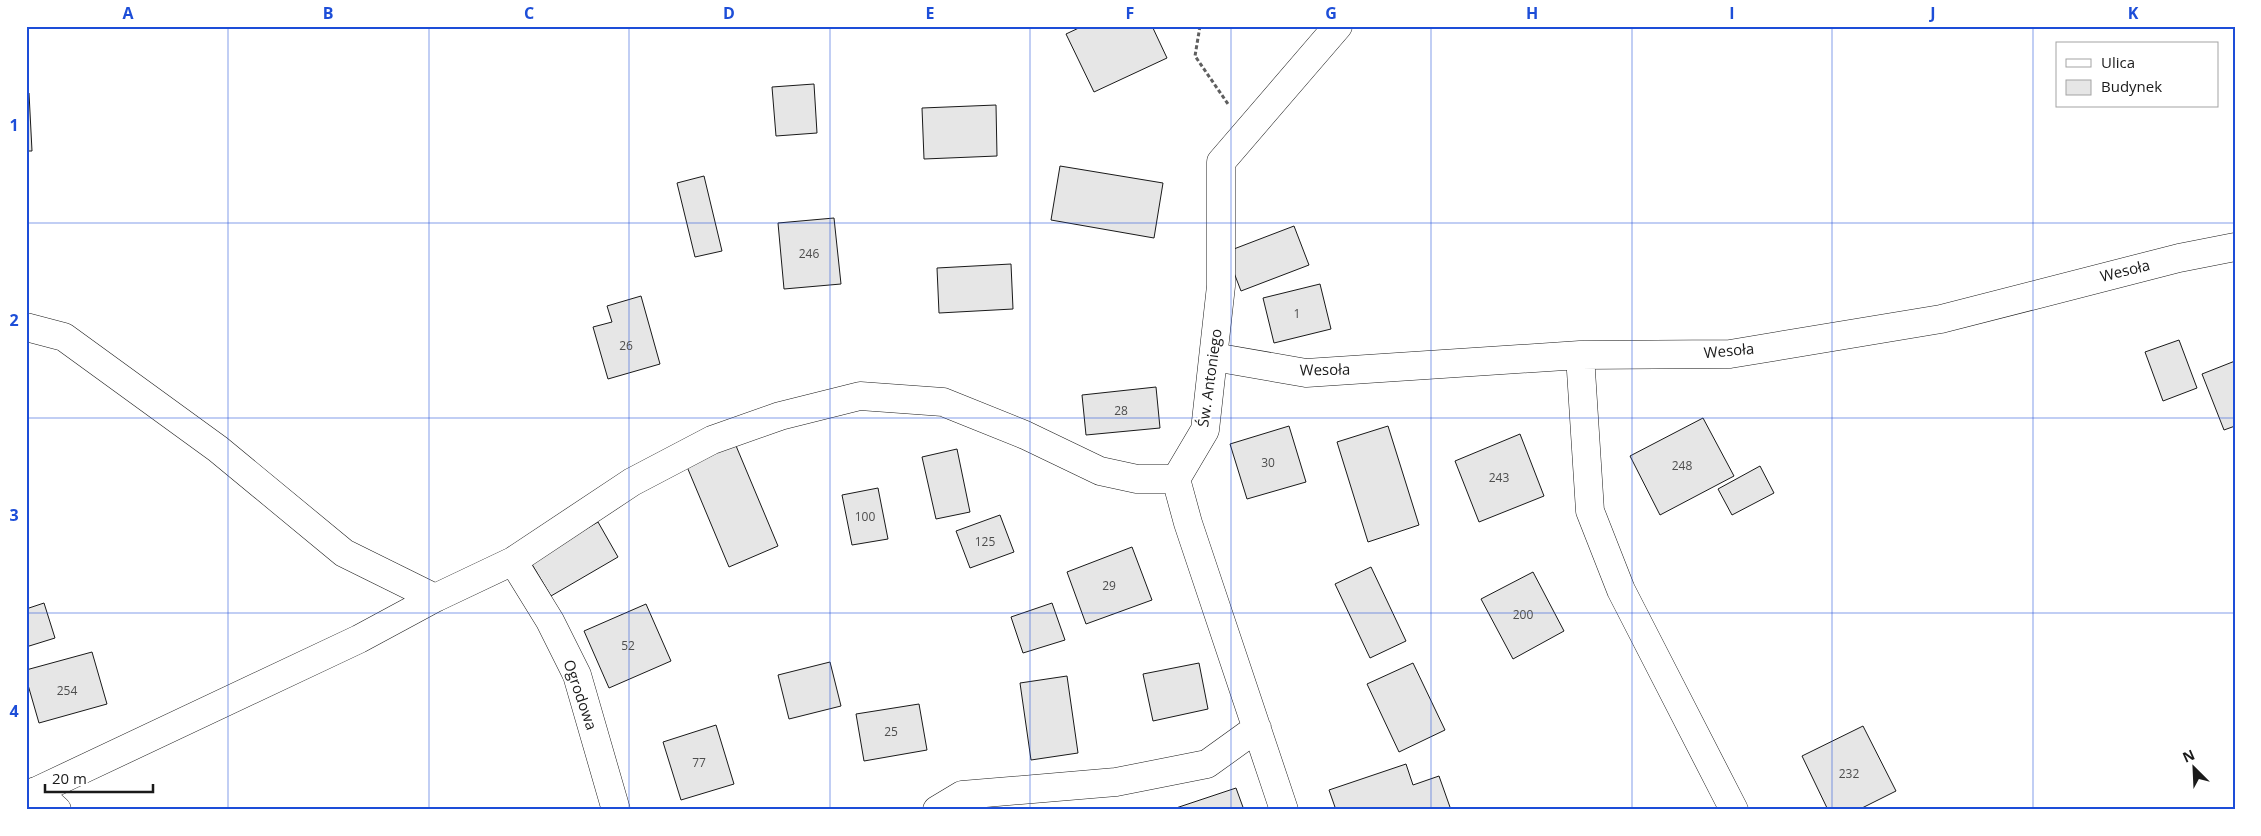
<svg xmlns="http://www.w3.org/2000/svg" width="2261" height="836" font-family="'Open Sans',sans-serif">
	<rect width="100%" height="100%" fill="#fff"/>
	<path fill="#e6e6e6" stroke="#1a1a1a" d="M1083 26H1152L1167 58 1094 92 1066 34Z
		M814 84 817 133 776 136 772 87Z
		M26 93H29L32 151H26Z
		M996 105 997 156 924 159 922 108Z
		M1060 166 1163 183 1154 238 1051 220Z
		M704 176 722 251 695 257 677 183Z
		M834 218 841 284 784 289 778 223Z
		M1294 226 1309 265 1241 291 1226 252Z
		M1011 264 1013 309 939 313 937 268Z
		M1320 284 1331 329 1274 343 1263 298Z
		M641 296 660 364 608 379 593 327 612 322 607 306Z
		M2179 340 2197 388 2163 401 2145 352Z
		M2235 361V426L2224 430 2202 374Z
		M1156 387 1160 428 1086 435 1082 395Z
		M1703 418 1734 476 1660 515 1630 456Z
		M1289 426 1306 482 1247 499 1230 444Z
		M1388 426 1419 525 1368 542 1337 442Z
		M1520 434 1544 496 1479 522 1455 461Z
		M734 441 778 546 729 567 685 462Z
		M957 449 970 512 936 519 922 457Z
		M1760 466 1774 493 1732 515 1718 489Z
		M878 488 888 539 852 545 842 495Z
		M1000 515 1014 552 970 568 956 531Z
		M598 522 618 557 551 596 530 561Z
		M1132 547 1152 600 1086 624 1067 572Z
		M1371 567 1406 641 1370 658 1335 584Z
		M1533 572 1564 631 1513 659 1481 599Z
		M44 603 55 638 26 647V609Z
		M1052 603 1065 640 1023 653 1011 617Z
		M646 604 671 661 609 688 584 631Z
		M92 652 107 704 39 723 26 678V670Z
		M830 662 841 706 789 719 778 675Z
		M1199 663 1208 709 1153 721 1143 674Z
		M1413 663 1445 730 1399 752 1367 684Z
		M1067 676 1078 753 1031 760 1020 683Z
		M919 704 927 750 864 761 856 714Z
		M716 725 734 784 681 800 663 742Z
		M1863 726 1896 791 1858 810H1828L1802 756Z
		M1406 764 1413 785 1439 776 1451 810H1336L1329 790Z
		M1236 788 1244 810H1177L1176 808Z"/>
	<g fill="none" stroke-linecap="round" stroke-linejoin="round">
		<g stroke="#1a1a1a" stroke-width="29">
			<path id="minor" d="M26 327 64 337 218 449 344 553 435 598
				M1580 355 1590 511 1621 590 1734 810
				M1214 357 1306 373 1580 355 1730 354 1941 319 2179 258 2235 247
				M513 561 550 621 577 675 616 810
				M36 791 57 810
				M26 796 359 639 435 598 513 561 632 482 712 440 780 416 860 396 943 402 1025 435 1100 471 1137 479H1176
				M937 810 962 795 1116 782 1207 764 1257 728
				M1284 810 1188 523 1176 479 1205 430 1221 286V162L1338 26"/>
		</g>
		<path stroke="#5f5f5f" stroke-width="3" stroke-dasharray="4 2.5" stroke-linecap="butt" d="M1200 26 1195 56 1228 104"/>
		<use href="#minor" stroke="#fff" stroke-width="28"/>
	</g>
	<path fill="none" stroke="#1d4ed8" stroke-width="1" stroke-opacity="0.55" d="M228 26V810M429 26V810M629 26V810M830 26V810M1030 26V810M1231 26V810M1431 26V810M1632 26V810M1832 26V810M2033 26V810M26 223H2235M26 418H2235M26 613H2235"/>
	<g text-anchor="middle" stroke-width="4" stroke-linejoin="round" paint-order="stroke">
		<g font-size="12" fill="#4d4d4d">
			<text x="809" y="258">246</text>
			<text x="1297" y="318">1</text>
			<text x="626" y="350">26</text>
			<text x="1121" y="415">28</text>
			<text x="1268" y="467">30</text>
			<text x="1682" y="470">248</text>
			<text x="1499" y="482">243</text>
			<text x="865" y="521">100</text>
			<text x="985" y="546">125</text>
			<text x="1109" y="590">29</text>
			<text x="1523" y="619">200</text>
			<text x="628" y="650">52</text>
			<text x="67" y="695">254</text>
			<text x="891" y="736">25</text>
			<text x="699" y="767">77</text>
			<text x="1849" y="778">232</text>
		</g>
		<g font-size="15" fill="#1a1a1a" stroke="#fff">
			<text transform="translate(2125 271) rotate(-14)" y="5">Wesoła</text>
			<text transform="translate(1729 351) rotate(-5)" y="5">Wesoła</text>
			<text transform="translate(1325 370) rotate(-1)" y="5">Wesoła</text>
			<text transform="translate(1210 378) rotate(-82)" y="5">Św. Antoniego</text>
			<text transform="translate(580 695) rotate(71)" y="5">Ogrodowa</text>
		</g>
	</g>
	<rect width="2261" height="836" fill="none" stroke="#ffffff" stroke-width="55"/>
	<rect x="2056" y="42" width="162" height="65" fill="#ffffff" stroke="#a3a3a3"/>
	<rect x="2066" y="59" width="25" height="8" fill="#ffffff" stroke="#a3a3a3"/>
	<text x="2101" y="68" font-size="15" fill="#1a1a1a">Ulica</text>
	<rect x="2066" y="80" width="25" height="15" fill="#e6e6e6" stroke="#a3a3a3"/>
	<text x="2101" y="92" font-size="15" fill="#1a1a1a">Budynek</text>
	<g transform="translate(2194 768) rotate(336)" stroke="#ffffff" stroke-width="4" paint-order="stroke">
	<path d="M0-4L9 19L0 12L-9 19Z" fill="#1a1a1a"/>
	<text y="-8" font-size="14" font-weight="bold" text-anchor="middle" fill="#1a1a1a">N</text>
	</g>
	<path d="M45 784v8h108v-8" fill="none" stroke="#1a1a1a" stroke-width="2.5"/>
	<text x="52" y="784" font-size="15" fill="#1a1a1a" stroke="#ffffff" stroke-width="4" paint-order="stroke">20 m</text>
	<rect x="28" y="28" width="2206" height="780" fill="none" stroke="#1d4ed8" stroke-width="2"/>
	<g font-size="16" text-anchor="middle" font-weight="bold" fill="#1d4ed8">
		<text x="128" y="19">A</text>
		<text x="328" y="19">B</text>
		<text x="529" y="19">C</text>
		<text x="729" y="19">D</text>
		<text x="930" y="19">E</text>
		<text x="1130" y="19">F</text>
		<text x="1331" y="19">G</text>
		<text x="1532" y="19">H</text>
		<text x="1732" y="19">I</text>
		<text x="1933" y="19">J</text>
		<text x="2133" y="19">K</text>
		<text x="14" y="131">1</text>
		<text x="14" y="326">2</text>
		<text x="14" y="521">3</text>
		<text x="14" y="717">4</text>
	</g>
</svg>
